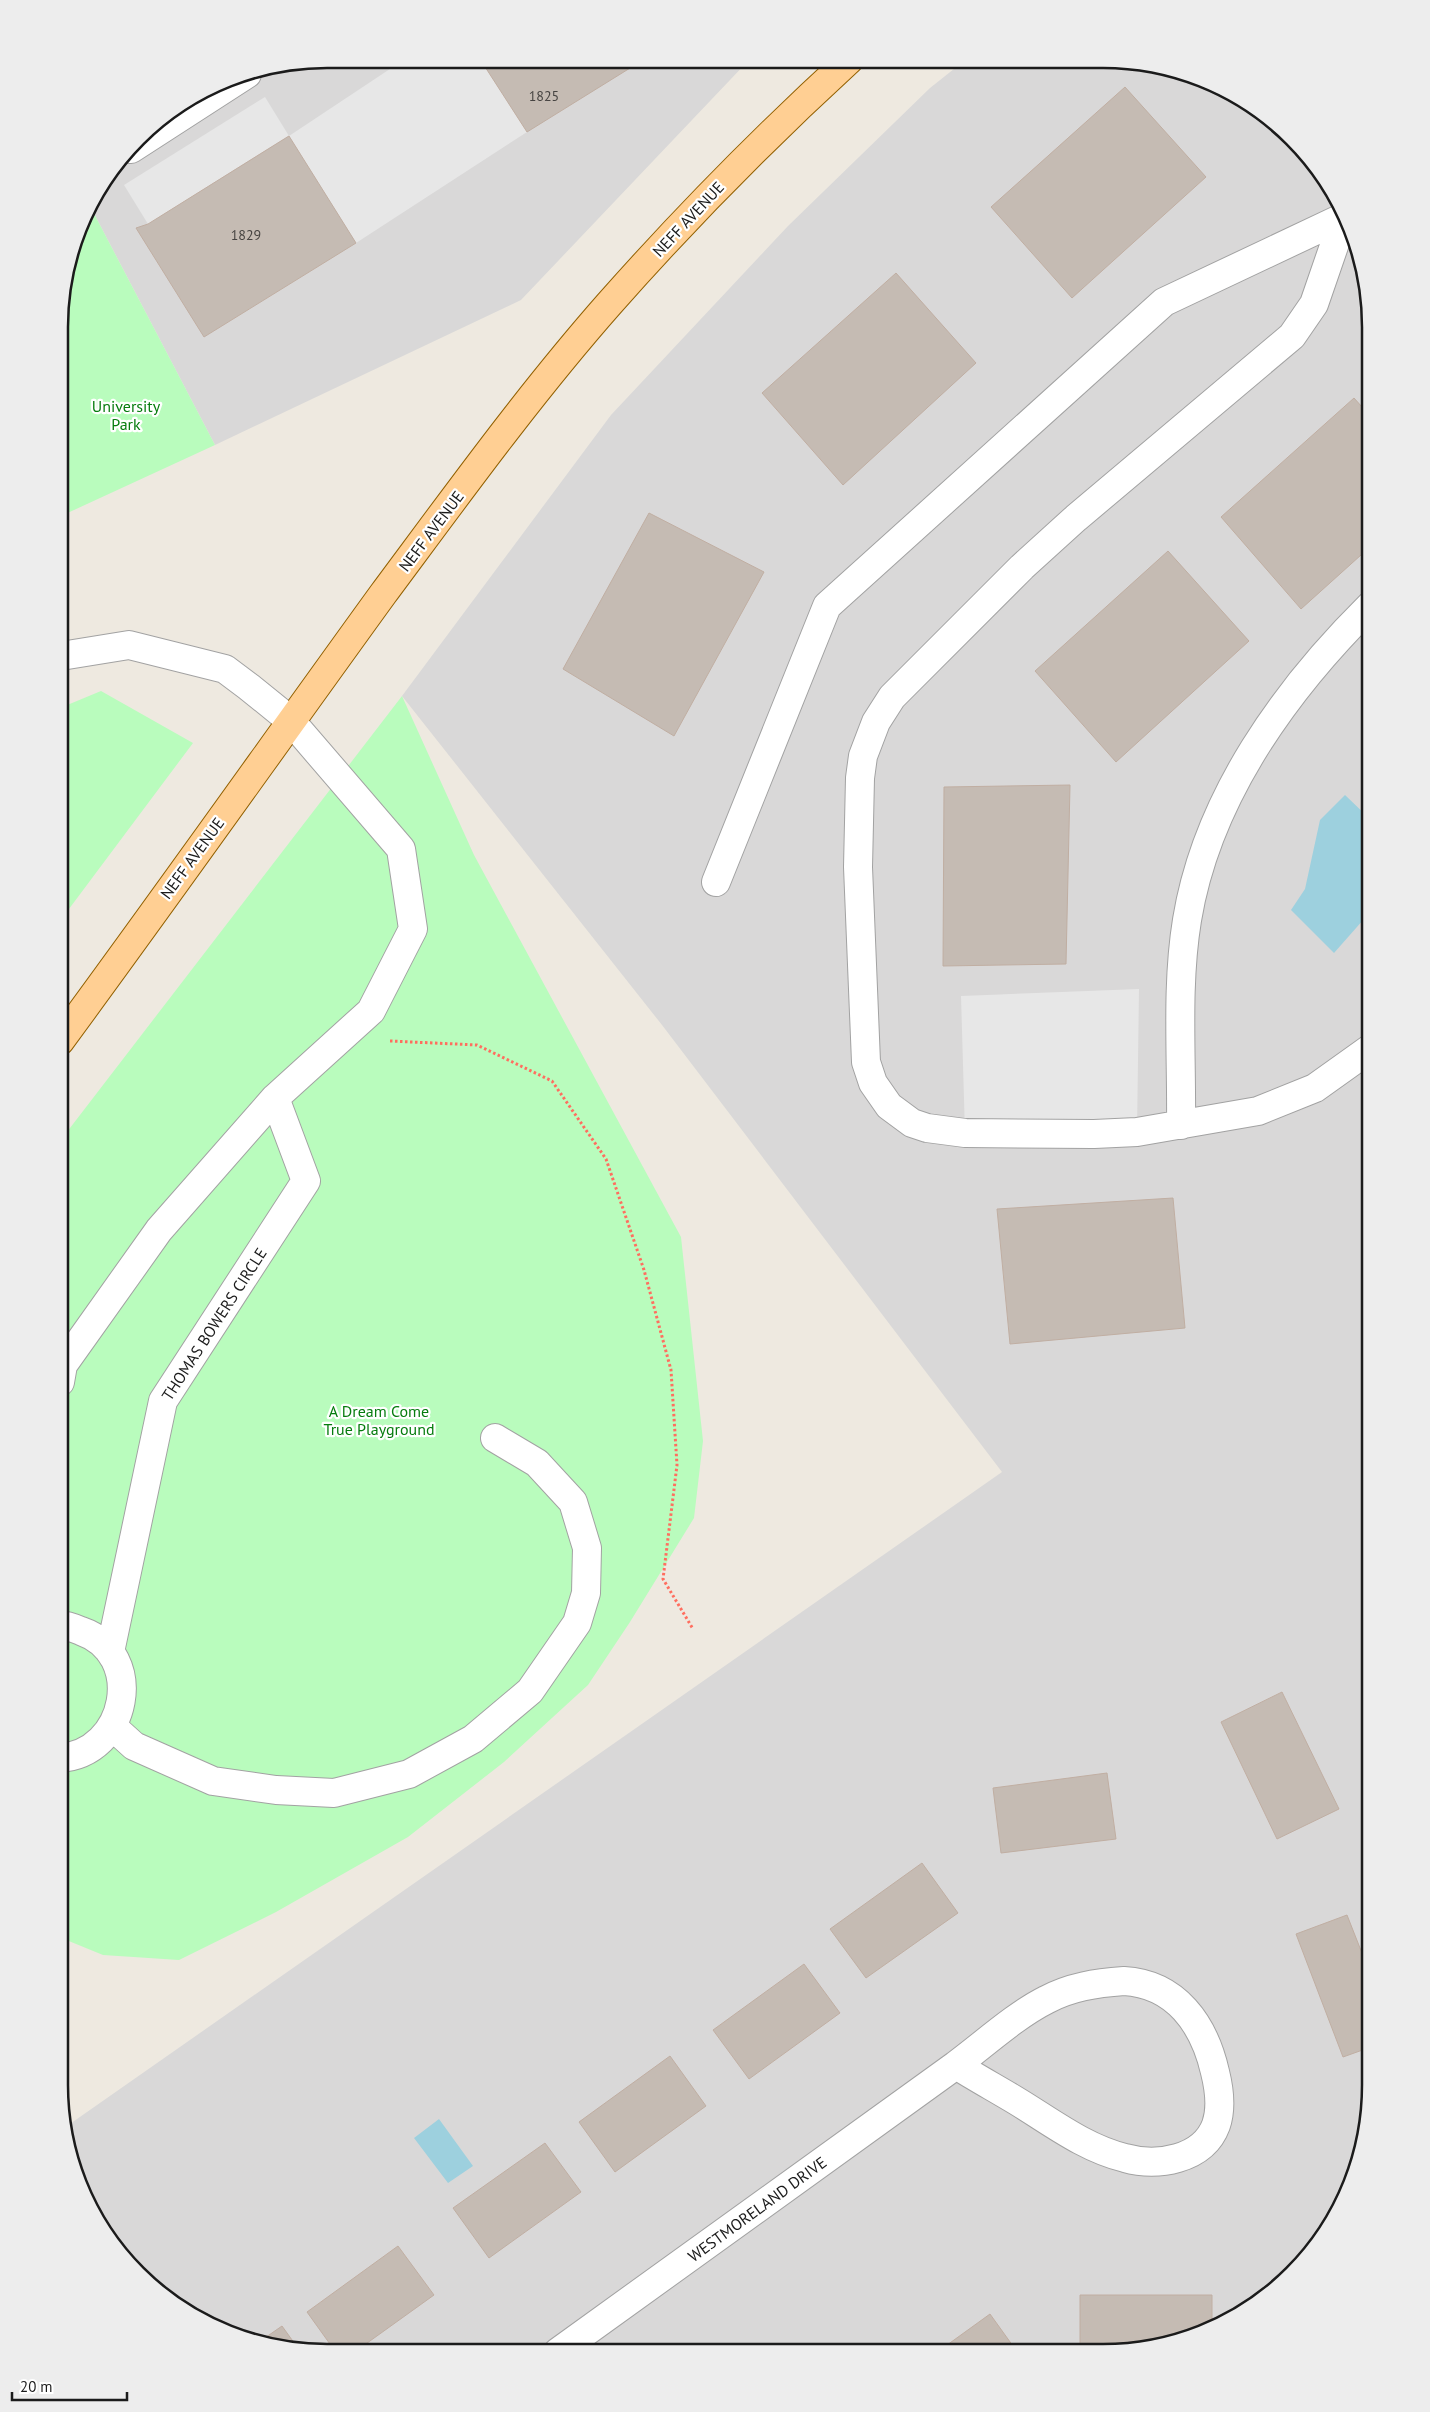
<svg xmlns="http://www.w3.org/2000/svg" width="1430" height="2412" font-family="'PT Sans',sans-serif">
	<rect width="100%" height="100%" fill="#eee9e0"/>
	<path fill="#d9d8d8" d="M327 59 749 60 521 300 215 445 89 204 150 125 224 79Z
		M964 61H1139L1206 79 1267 114 1316 164 1351 224 1371 327V2103L1351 2188 1316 2248 1267 2298 1206 2333 1104 2353 292 2351 224 2333 163 2298 114 2248 79 2188 67 2126 1002 1472 662 1025 402 696 611 415 788 226 930 88Z"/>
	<path fill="#b9fcbd" d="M89 204 215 445 61 516V292Z
		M101 691 193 743 60 921V708Z
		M402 696 474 855 681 1237 703 1441 694 1518 630 1622 588 1685 504 1762 408 1837 276 1912 179 1960 103 1955 59 1937 60 1141Z"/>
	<path fill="#e7e7e7" d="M405 59H480L527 132 356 243 288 136 148 224 124 185 265 97 289 136Z
		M1139 989 1137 1132 965 1133 961 996Z"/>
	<path fill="#9dd0de" d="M1345 795 1371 820V886L1364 919 1334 953 1291 910 1305 889 1320 820Z
		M439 2119 473 2166 448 2183 414 2138Z"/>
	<path fill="#c5bbb3" stroke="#c0aea2" d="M480 59 643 60 527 132Z
		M1125 87 1206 177 1072 298 991 207Z
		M289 136 356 243 204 337 136 228 148 224Z
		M896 273 976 363 843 485 762 393Z
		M1354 398 1371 417V546L1301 609 1221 517Z
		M649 513 764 572 674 736 563 669Z
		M1168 551 1249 641 1116 762 1035 671Z
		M1070 785 1066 964 943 966 944 787Z
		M1173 1198 1185 1328 1010 1344 997 1209Z
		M1282 1692 1339 1809 1277 1839 1221 1722Z
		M1107 1773 1116 1839 1001 1853 993 1788Z
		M922 1863 958 1913 866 1978 830 1929Z
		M1347 1915 1371 1976V2047L1343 2057 1296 1934Z
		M804 1964 840 2013 749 2079 713 2030Z
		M670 2056 706 2106 615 2172 579 2122Z
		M545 2143 581 2192 489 2258 453 2208Z
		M398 2246 434 2295 356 2351H335L307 2312Z
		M1080 2295H1212V2329L1206 2333 1104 2353H1080Z
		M990 2314 1018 2353H936Z
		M282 2326 300 2351H292L259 2342Z"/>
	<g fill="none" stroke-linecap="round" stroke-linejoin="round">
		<g stroke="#a2a2a2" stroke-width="30">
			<path id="minor" d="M131 149 247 74
				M1344 217 1314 304 1292 336 1076 518 1022 567 892 697 876 722 863 756 860 778 858 867 866 1062 873 1083 889 1106 912 1123 927 1128 965 1133 1094 1134 1137 1132 1258 1111 1315 1088 1371 1048
				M716 882 827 606 1164 302 1344 217
				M1181 1125C1182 1057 1176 987 1187 920 1207 798 1285 690 1371 605
				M60 1382 63 1365 159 1230 275 1098 371 1011 413 929 401 849 291 721 249 687 225 669 129 645 61 656
				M110 1652 163 1401 306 1181 275 1098
				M113 1727 134 1746 213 1781 276 1790 334 1793 409 1774 473 1739 530 1691 577 1623 586 1593 587 1548 573 1502 537 1463 495 1438
				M59 1758C128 1754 147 1654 81 1631 74 1628 67 1625 59 1625
				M1124 1981C1176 1984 1204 2024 1215 2072 1219 2088 1222 2108 1216 2125 1203 2160 1157 2167 1125 2158 1084 2148 1050 2121 1015 2100 995 2088 975 2077 956 2065 983 2045 1016 2015 1046 2000 1070 1987 1096 1983 1124 1981Z
				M558 2352 956 2065"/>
		</g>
		<g stroke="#926000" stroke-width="30">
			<path id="major" d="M60 1041C169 893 275 743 383 594 456 496 528 396 609 304 685 218 765 137 849 60"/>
		</g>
		<path stroke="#ff6e5f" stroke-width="3" stroke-dasharray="2.5 2.5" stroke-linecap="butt" d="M390 1041 477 1045 552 1081 606 1159 644 1270 671 1370 677 1465 663 1579 693 1629"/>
		<use href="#minor" stroke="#fff" stroke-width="28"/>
		<use href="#major" stroke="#ffcf93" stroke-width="28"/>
	</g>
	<g text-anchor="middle" stroke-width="4.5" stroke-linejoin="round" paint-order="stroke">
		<g font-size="14" fill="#464341">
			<text x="544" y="101">1825</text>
			<text x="246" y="240">1829</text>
		</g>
		<g font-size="16" fill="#1b1b1b" stroke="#fff">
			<text transform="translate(688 219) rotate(-47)" y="6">NEFF AVENUE</text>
			<text transform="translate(431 531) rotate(-53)" y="6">NEFF AVENUE</text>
			<text transform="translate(192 858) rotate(-54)" y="6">NEFF AVENUE</text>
			<text transform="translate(214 1324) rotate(-57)" y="6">THOMAS BOWERS CIRCLE</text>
			<text transform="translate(757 2209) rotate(-36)" y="6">WESTMORELAND DRIVE</text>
		</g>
		<g font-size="16" fill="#067c0e" stroke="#fff">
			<text x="126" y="412">University<tspan x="126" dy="18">Park</tspan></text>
			<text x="379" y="1417">A Dream Come<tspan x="379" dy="18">True Playground</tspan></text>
		</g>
	</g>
	<path d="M0 0H1430V2412H0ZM327 68H1103A259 259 0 0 1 1362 327V2085A259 259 0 0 1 1103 2344H327A259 259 0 0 1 68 2085V327A259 259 0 0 1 327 68Z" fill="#ededed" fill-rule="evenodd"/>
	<path fill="none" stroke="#1b1b1b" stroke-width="2.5" d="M327 68H1103A259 259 0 0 1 1362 327V2085A259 259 0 0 1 1103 2344H327A259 259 0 0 1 68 2085V327A259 259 0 0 1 327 68Z"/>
	<path d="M12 2392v8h115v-8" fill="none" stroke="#1b1b1b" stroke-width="2.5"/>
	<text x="20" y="2392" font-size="15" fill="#1b1b1b" stroke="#ffffff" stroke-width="4" paint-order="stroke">20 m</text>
</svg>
